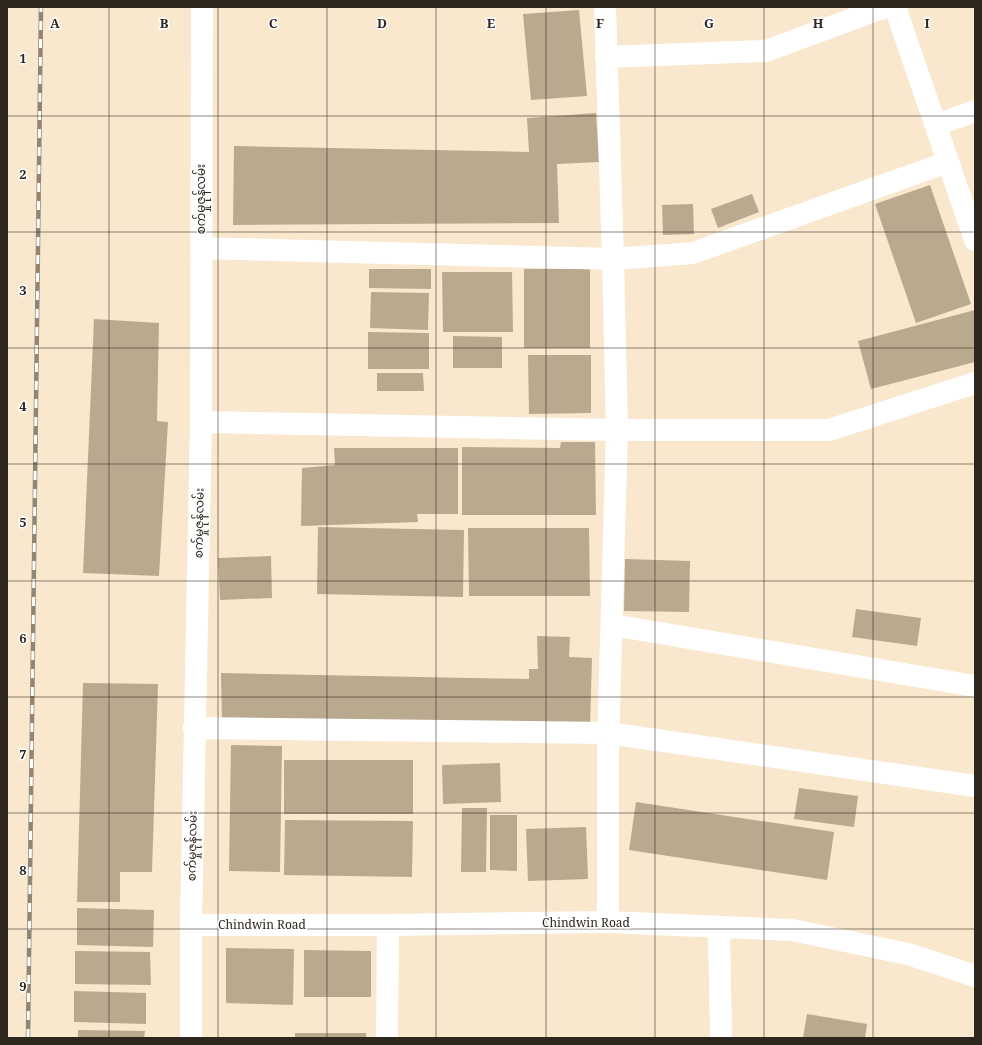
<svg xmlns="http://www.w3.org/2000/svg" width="982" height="1045" font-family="'Noto Serif','Noto Sans Myanmar',serif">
	<rect width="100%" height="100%" fill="#f9e8ce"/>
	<path fill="#b9a98f" d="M579 10 587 96 531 100 523 14Z
		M596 113 599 162 557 164 559 223 233 225 234 146 529 152 527 118Z
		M930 185 971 304 916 323 875 204Z
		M752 194 759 212 718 228 711 209Z
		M693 204 694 234 663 235 662 205Z
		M369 269H431V289L369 288Z
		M524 269H590V348H524Z
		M442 272H512L513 332H443Z
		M371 292 429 293 428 330 370 328Z
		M975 310V362L871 389 858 341Z
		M94 319 159 323 157 421 168 422 159 576 83 573Z
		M368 332 429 333V369H368Z
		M453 336 502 337V368H453Z
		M528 355H591V413L529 414Z
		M377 373H423L424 391H377Z
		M561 442H595L596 515H462V447L560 448Z
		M334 448H458V514H417L418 522 301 526 302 468 335 465Z
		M318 527 464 530 463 597 317 594Z
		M468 528H589L590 596H469Z
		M271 556 272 598 220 600 218 558Z
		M625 559 690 561 689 612 624 611Z
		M856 609 921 618 917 646 852 637Z
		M537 636 570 637 569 657 592 658 590 725 222 724 221 673 529 679V669H538Z
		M83 683 158 684 152 872H120V902H77Z
		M231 745 282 746 280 872 229 871Z
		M284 760H413V814H284Z
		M500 763 501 802 443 804 442 765Z
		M799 788 858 796 854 827 794 819Z
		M636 802 834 832 827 880 629 850Z
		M462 808H487L486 872H461Z
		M490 815H517V871L490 870Z
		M285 820 413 821 412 877 284 875Z
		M586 827 588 879 528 881 526 829Z
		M77 908 154 910 153 947 77 945Z
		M226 948 294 949 293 1005 226 1003Z
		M304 950 371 951V997H304Z
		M75 951 150 952 151 985 75 984Z
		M74 991 146 993V1024L74 1022Z
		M807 1014 867 1024 865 1038H803Z
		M78 1030 145 1031 144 1038H78Z
		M295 1033H366V1038H295Z"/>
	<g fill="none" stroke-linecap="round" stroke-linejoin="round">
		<path stroke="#fff" stroke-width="22" d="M605 7 613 259 617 430 608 746V922
			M895 7 975 240
			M606 57 766 51 885 7
			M936 125 975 111
			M201 248 613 259 693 253 948 162
			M201 422 617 430H829L975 383
			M612 625 975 686
			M194 728 608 733 975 786
			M191 925H388L608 922 792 930 908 954 975 976
			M719 927 721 1038
			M191 1038V925L201 422 202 7
			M387 1038 388 925"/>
		<g stroke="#918674" stroke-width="4.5">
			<path id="rail" d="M28 1038 41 7"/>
		</g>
		<use href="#rail" stroke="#fff" stroke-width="3" stroke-dasharray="9" stroke-linecap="butt"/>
	</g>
	<path fill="none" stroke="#2d271d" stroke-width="1" stroke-opacity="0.55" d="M109 7V1038M218 7V1038M327 7V1038M436 7V1038M546 7V1038M655 7V1038M764 7V1038M873 7V1038M7 116H975M7 232H975M7 348H975M7 464H975M7 581H975M7 697H975M7 813H975M7 929H975"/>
	<g text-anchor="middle" stroke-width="3" stroke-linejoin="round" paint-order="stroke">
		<g font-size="12" fill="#2d271d" stroke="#fff">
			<text transform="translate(201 199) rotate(-90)" y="4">စက်မှုဇုန်လမ်း</text>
			<text transform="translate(199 523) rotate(-89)" y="4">စက်မှုဇုန်လမ်း</text>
			<text transform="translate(192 846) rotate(-89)" y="4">စက်မှုဇုန်လမ်း</text>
			<text x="586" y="927">Chindwin Road</text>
			<text x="262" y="929">Chindwin Road</text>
		</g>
	</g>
	<g font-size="13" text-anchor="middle" font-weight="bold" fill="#2d271d" stroke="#fff" stroke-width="3" stroke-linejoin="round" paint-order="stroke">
		<text x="55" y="28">A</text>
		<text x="164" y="28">B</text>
		<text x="273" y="28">C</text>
		<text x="382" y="28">D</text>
		<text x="491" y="28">E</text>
		<text x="600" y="28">F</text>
		<text x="709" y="28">G</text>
		<text x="818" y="28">H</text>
		<text x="927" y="28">I</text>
		<text x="23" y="63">1</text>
		<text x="23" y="179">2</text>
		<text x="23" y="295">3</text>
		<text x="23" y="411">4</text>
		<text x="23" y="527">5</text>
		<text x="23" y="643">6</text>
		<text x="23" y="759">7</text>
		<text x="23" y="875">8</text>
		<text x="23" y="991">9</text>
	</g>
	<rect width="982" height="1045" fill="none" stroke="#2d271d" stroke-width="16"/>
</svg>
